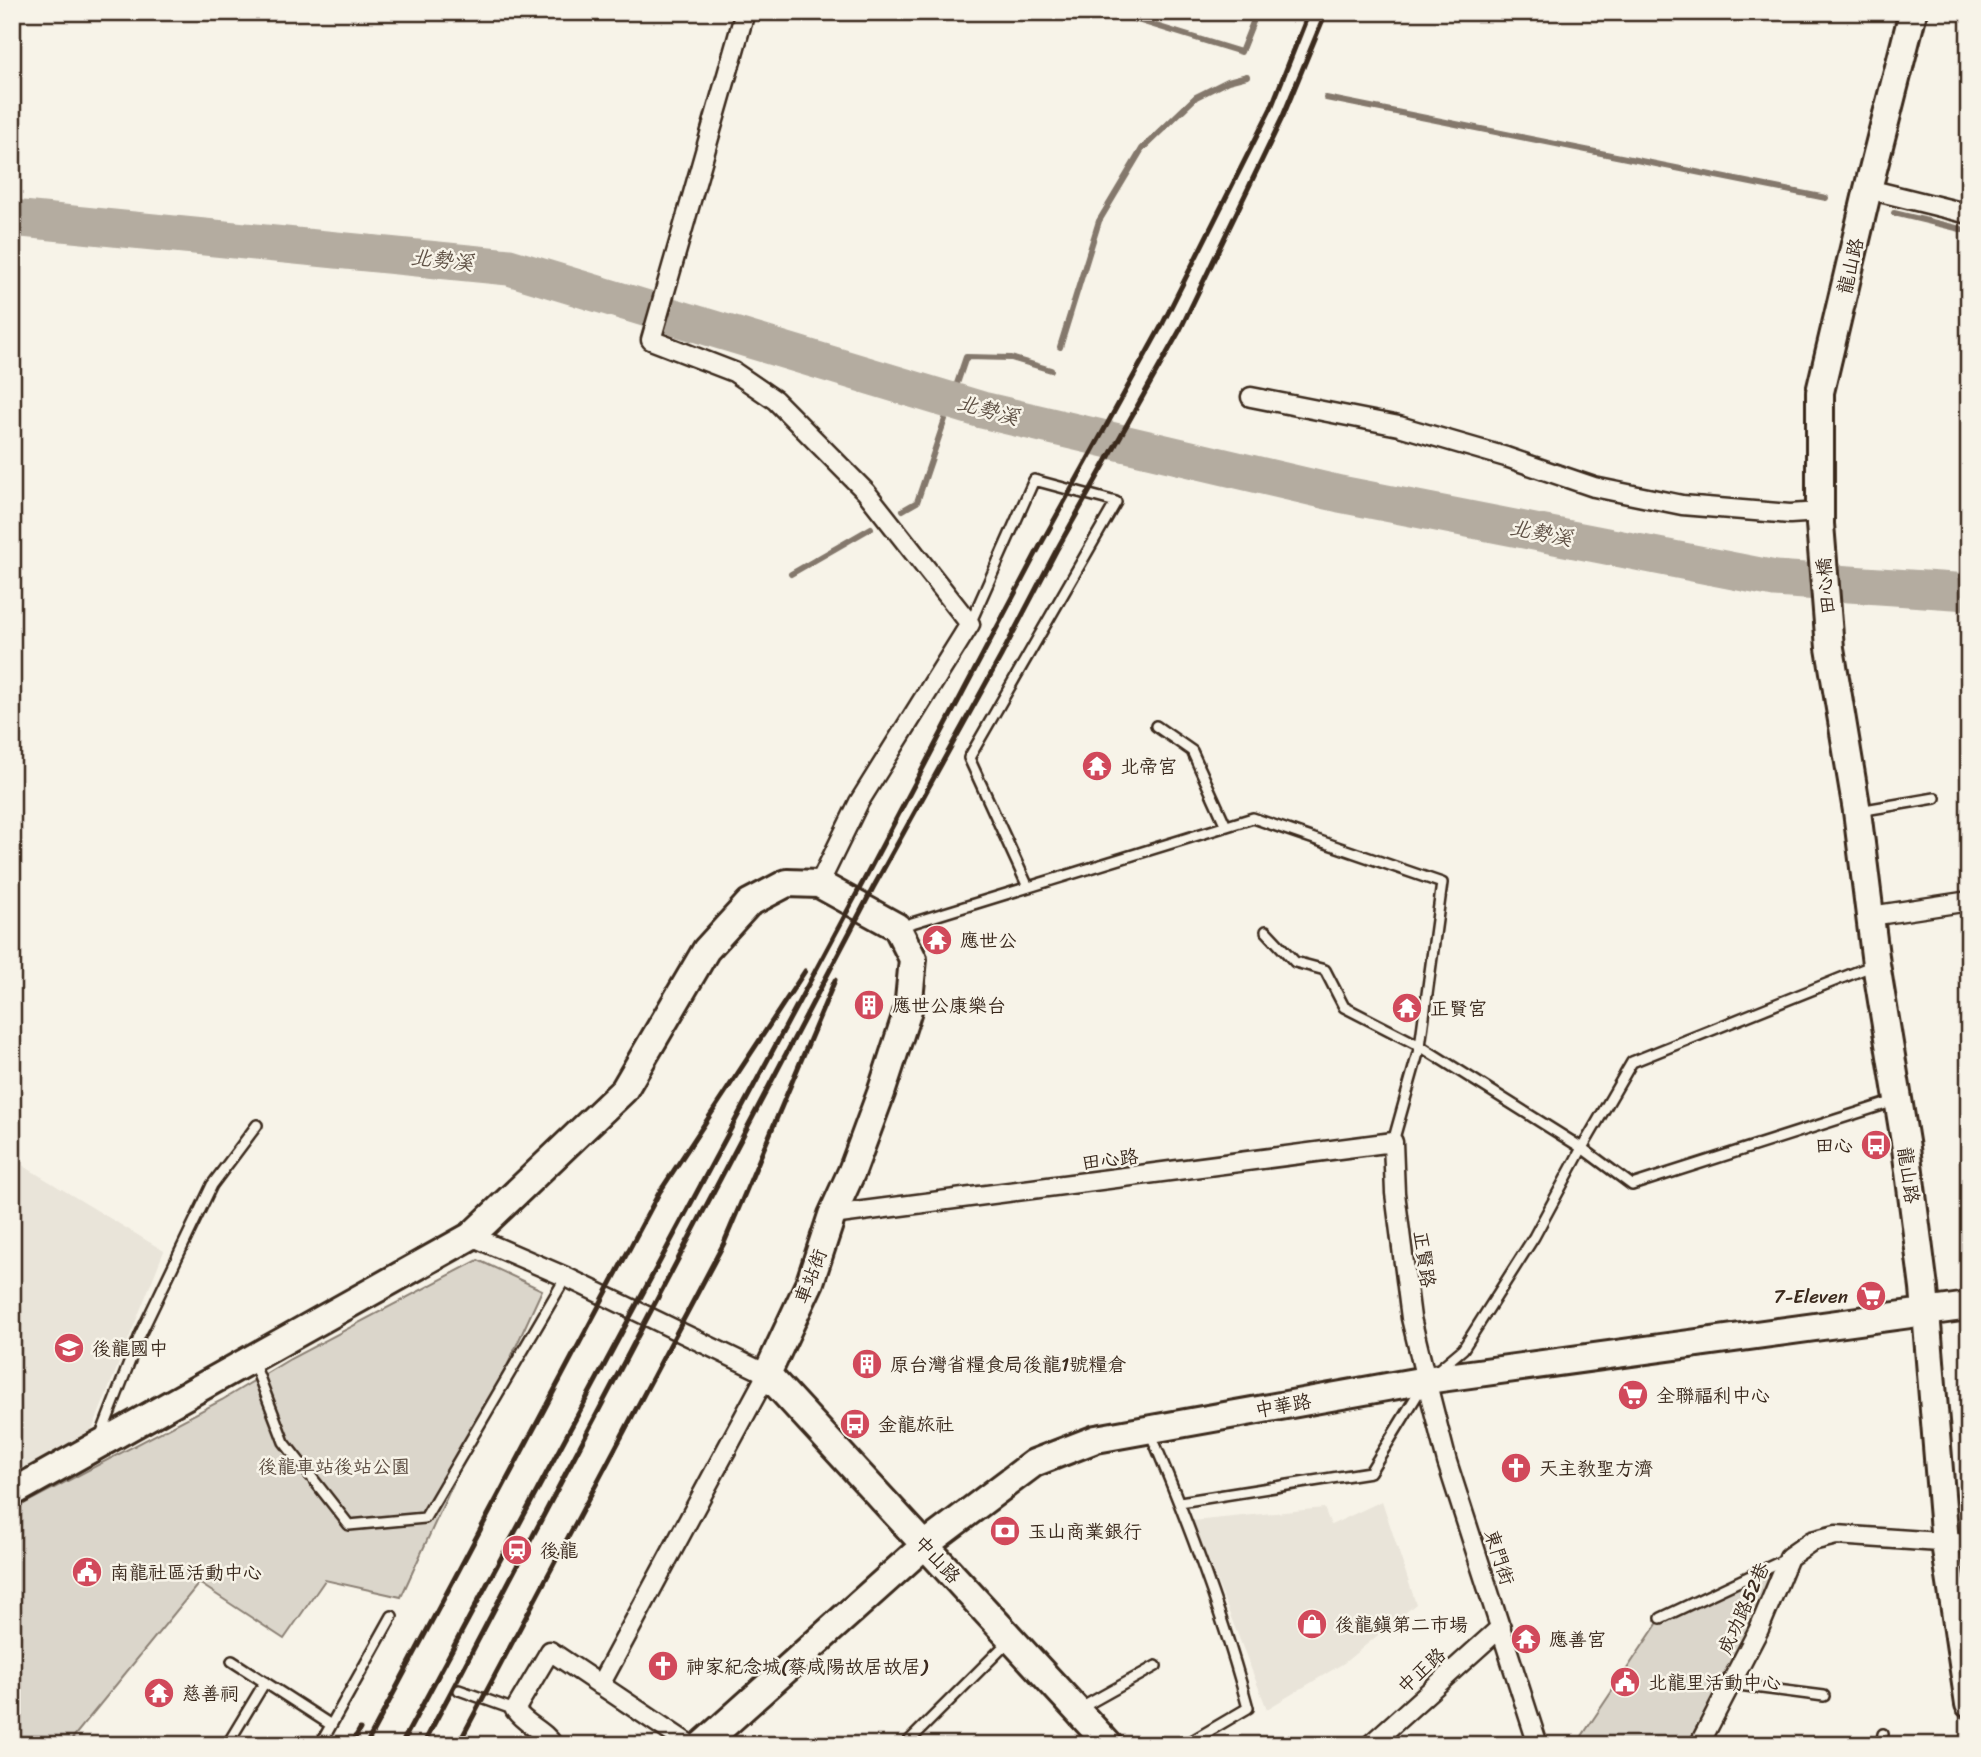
<svg xmlns="http://www.w3.org/2000/svg" width="1981" height="1757" font-family="Sriracha,'LXGW WenKai TC',sans-serif">
	<rect width="100%" height="100%" fill="#f7f3e8"/>
	<filter id="ink" filterUnits="userSpaceOnUse"><feTurbulence type="fractalNoise" baseFrequency=".0143" numOctaves="2"/><feDisplacementMap in="SourceGraphic" scale="14" xChannelSelector="R" yChannelSelector="G"/><feConvolveMatrix kernelMatrix="1 2 1 2 8 2 1 2 1" color-interpolation-filters="sRGB"/></filter>
	<g filter="url(#ink)">
		<path fill="#e9e4d9" d="M12 1159 164 1251 86 1445 12 1479Z
			M1382 1501 1416 1604 1344 1663 1267 1709 1193 1521 1324 1508 1331 1525Z"/>
		<path fill="#dbd6cb" stroke="#8b8074" stroke-width="2" d="M478 1260 542 1290 401 1597 325 1580 284 1639 199 1583 67 1745H23L12 1734V1510L222 1400 290 1359Z
			M1789 1557 1691 1745H1576L1661 1618Z"/>
		<g fill="none" stroke-linecap="round" stroke-linejoin="round">
			<path stroke="#84786c" stroke-width="6" d="M1111 12 1241 52 1257 12
				M1326 98 1826 198
				M1894 213 1969 231
				M1060 347 1099 221 1142 149 1196 97 1228 81 1247 76
				M903 510 917 502 966 357 1011 358 1051 370
				M791 574 871 528"/>
			<path stroke="#b4aca0" stroke-width="37" d="M12 218 509 267 982 410 1340 494 1775 579 1969 592"/>
			<g stroke="#3b2a1e" stroke-width="14">
				<path id="lane" d="M970 624 1034 480 1116 502 969 758 1028 887
					M1156 726 1192 751 1226 826
					M1859 811 1935 798
					M899 927 1253 818 1442 883 1420 1046 1393 1142
					M1266 931 1295 962 1325 970 1344 1007 1420 1046 1582 1148 1632 1185 1895 1101
					M253 1361 284 1442 349 1525 425 1518 566 1277
					M1438 1370 1463 1349 1534 1237 1582 1148 1632 1062 1874 965
					M1150 1432C1188 1522 1223 1614 1248 1708L1185 1745
					M101 1435 140 1335 212 1185 257 1125
					M1180 1502 1370 1472 1422 1387
					M1661 1618 1788 1558
					M232 1661 331 1725
					M1731 1684 1824 1696
					M459 1690 515 1710
					M1079 1709 1156 1666
					M227 1745 265 1682
					M320 1745 392 1616
					M905 1745 1010 1640
					M1881 1745 1883 1734"/>
			</g>
			<g stroke="#3b2a1e" stroke-width="23">
				<path id="street" d="M745 12 651 340 734 372 775 400 866 492 970 624 859 802 819 884
					M1868 189 1969 214
					M1251 397 1399 426 1506 457 1594 487 1682 505 1790 514 1820 512
					M1871 916 1969 901
					M832 1215 1393 1142 1395 1193 1411 1318 1426 1380 1447 1462 1538 1745
					M471 1236 566 1277 767 1374 600 1685
					M553 1745C545 1731 526 1725 515 1710L550 1651 690 1745
					M1370 1745 1501 1627
					M1699 1745 1759 1629 1789 1557 1812 1541 1836 1535 1969 1544"/>
			</g>
			<g stroke="#3b2a1e" stroke-width="32">
				<path id="secondary" d="M1913 12 1868 189 1820 392V524L1830 648 1857 811 1876 964 1906 1148 1924 1288 1945 1543 1969 1704
					M12 1493 471 1236 624 1090 706 950 749 903 787 883 819 884 897 927 913 959 908 1010 881 1093 852 1171 832 1215 810 1282 767 1374 1109 1745
					M702 1745 925 1545 1034 1463 1096 1439 1426 1380 1969 1306"/>
			</g>
			<use href="#lane" stroke="#f7f3e8" stroke-width="9"/>
			<use href="#street" stroke="#f7f3e8" stroke-width="18"/>
			<use href="#secondary" stroke="#f7f3e8" stroke-width="26"/>
			<path stroke="#3b2a1e" stroke-width="5" d="M351 1745 360 1729
				M366 1745 659 1193 805 971
				M401 1745 864 880 1041 544 1163 323 1271 108 1309 12
				M423 1745 873 888 1001 656 1056 551 1180 330 1283 116 1326 12
				M458 1745 724 1243 835 980"/>
		</g>
	</g>
	<defs>
		<g id="temple-disc" transform="scale(1.575)"><circle r="9.5" fill="#d1495b" stroke="#f7f3e8"/><path d="M0-6L5-2H3V0L6.5 2.5H4V6H1.5V3h-3V6H-4V2.5H-6.5L-3 0V-2H-5Z" fill="#fff"/></g>
		<g id="building-disc" transform="scale(1.575)"><circle r="9.5" fill="#d1495b" stroke="#f7f3e8"/><path d="M-4-6H4V6H1V3H-1V6H-4ZM-2.5-4.3h1.7v1.8h-1.7ZM.8-4.3h1.7v1.8H.8ZM-2.5-1h1.7V.8h-1.7ZM.8-1h1.7V.8H.8Z" fill="#fff"/></g>
		<g id="bus-disc" transform="scale(1.575)"><circle r="9.5" fill="#d1495b" stroke="#f7f3e8"/><path d="M-5-6H5V4H4V6H2V4H-2V6H-4V4H-5ZM-3.5-4V0h7V-4ZM-3.5 1.2v1.5H-2V1.2ZM2 1.2v1.5H3.5V1.2Z" fill="#fff"/></g>
		<g id="supermarket-disc" transform="scale(1.575)"><circle r="9.5" fill="#d1495b" stroke="#f7f3e8"/><path d="M-6-5.5h2.5l.6 2H6L4.5 2H-2.5L-4.4-4H-6ZM-1.5 3.2a1.3 1.3 0 1 0 .1 0ZM3 3.2a1.3 1.3 0 1 0 .1 0Z" fill="#fff"/></g>
		<g id="school-disc" transform="scale(1.575)"><circle r="9.5" fill="#d1495b" stroke="#f7f3e8"/><path d="M0-5L7-2L0 1L-7-2ZM-4 1L0 2.5L4 1V4Q0 6-4 4Z" fill="#fff"/></g>
		<g id="church-disc" transform="scale(1.575)"><circle r="9.5" fill="#d1495b" stroke="#f7f3e8"/><path d="M-1.2-6h2.4v3.5h3.3v2.4h-3.3V6h-2.4V-.1h-3.3v-2.4h3.3Z" fill="#fff"/></g>
		<g id="bank-disc" transform="scale(1.575)"><circle r="9.5" fill="#d1495b" stroke="#f7f3e8"/><path d="M-6-4H6V4H-6ZM0-2.3a2.3 2.3 0 1 0 0 4.6a2.3 2.3 0 1 0 0-4.6Z" fill="#fff"/></g>
		<g id="station-disc" transform="scale(1.575)"><circle r="9.5" fill="#d1495b" stroke="#f7f3e8"/><path d="M-3-6H3Q5-6 5-4V2Q5 4 3 4L4.5 6H3L1.5 4h-3L-3 6H-4.5L-3 4Q-5 4-5 2V-4Q-5-6-3-6ZM-3.5-4v3h7v-3ZM-3.5 1v1.5H-2V1ZM2 1v1.5H3.5V1Z" fill="#fff"/></g>
		<g id="civic-disc" transform="scale(1.575)"><circle r="9.5" fill="#d1495b" stroke="#f7f3e8"/><path d="M-.6-6.5H3V-4.5H.6V-3L4-1V1h2V6H-6V1h2V-1L-.6-3ZM-1.2 2.5V6h2.4V2.5Z" fill="#fff"/></g>
		<g id="shop-disc" transform="scale(1.575)"><circle r="9.5" fill="#d1495b" stroke="#f7f3e8"/><path d="M-5-2.5h2.3a2.7 3.5 0 0 1 5.4 0H5L5.5 6h-11ZM-1.5-2.5h3a1.5 2.3 0 0 0-3 0Z" fill="#fff"/></g>
	</defs>
	<g fill-rule="evenodd">
		<use href="#temple-disc" x="1097" y="766"/>
		<use href="#temple-disc" x="937" y="940"/>
		<use href="#building-disc" x="869" y="1005"/>
		<use href="#temple-disc" x="1407" y="1008"/>
		<use href="#bus-disc" x="1876" y="1145"/>
		<use href="#supermarket-disc" x="1871" y="1296"/>
		<use href="#school-disc" x="69" y="1348"/>
		<use href="#building-disc" x="867" y="1364"/>
		<use href="#supermarket-disc" x="1633" y="1395"/>
		<use href="#bus-disc" x="855" y="1424"/>
		<use href="#church-disc" x="1516" y="1468"/>
		<use href="#bank-disc" x="1005" y="1531"/>
		<use href="#station-disc" x="517" y="1550"/>
		<use href="#civic-disc" x="87" y="1572"/>
		<use href="#shop-disc" x="1312" y="1624"/>
		<use href="#temple-disc" x="1526" y="1639"/>
		<use href="#church-disc" x="663" y="1666"/>
		<use href="#civic-disc" x="1625" y="1682"/>
		<use href="#temple-disc" x="159" y="1693"/>
	</g>
	<g text-anchor="middle" stroke-width="5" stroke-linejoin="round" paint-order="stroke">
		<g font-size="19" fill="#3b2a1e" stroke="#f7f3e8">
			<text transform="translate(1850 266) rotate(-77)" y="7">龍山路</text>
			<text transform="translate(1825 586) rotate(-95)" y="7">田心橋</text>
			<text transform="translate(1110 1159) rotate(-7)" y="7">田心路</text>
			<text transform="translate(1909 1175) rotate(82)" y="7">龍山路</text>
			<text transform="translate(1425 1259) rotate(82)" y="7">正賢路</text>
			<text transform="translate(810 1276) rotate(-69)" y="7">車站街</text>
			<text transform="translate(1283 1405) rotate(-10)" y="7">中華路</text>
			<text transform="translate(1500 1557) rotate(72)" y="7">東門街</text>
			<text transform="translate(938 1559) rotate(47)" y="7">中山路</text>
			<text transform="translate(1743 1608) rotate(-66)" y="7">成功路52巷</text>
			<text transform="translate(1421 1670) rotate(-42)" y="7">中正路</text>
		</g>
		<g font-size="19" fill="#3b2a1e" stroke="#f7f3e8" text-anchor="start">
			<text x="1120" y="773">北帝宮</text>
			<text x="960" y="947">應世公</text>
			<text x="892" y="1012">應世公康樂台</text>
			<text x="1430" y="1015">正賢宮</text>
			<text x="1853" y="1152" text-anchor="end">田心</text>
			<text x="1848" y="1303" text-anchor="end">7-Eleven</text>
			<text x="92" y="1355">後龍國中</text>
			<text x="890" y="1371">原台灣省糧食局後龍1號糧倉</text>
			<text x="1656" y="1402">全聯福利中心</text>
			<text x="878" y="1431">金龍旅社</text>
			<text x="1539" y="1475">天主教聖方濟</text>
			<text x="1028" y="1538">玉山商業銀行</text>
			<text x="540" y="1557">後龍</text>
			<text x="110" y="1579">南龍社區活動中心</text>
			<text x="1335" y="1631">後龍鎮第二市場</text>
			<text x="1549" y="1646">應善宮</text>
			<text x="686" y="1673">神家紀念城(蔡咸陽故居故居)</text>
			<text x="1648" y="1689">北龍里活動中心</text>
			<text x="182" y="1700">慈善祠</text>
		</g>
		<g font-size="19" fill="#5b4c41" stroke="#f7f3e8">
			<text x="334" y="1473">後龍車站後站公園</text>
		</g>
		<g font-size="21" font-style="italic" fill="#5f5145" stroke="#f7f3e8">
			<text transform="translate(442 260) rotate(6)" y="7">北勢溪</text>
			<text transform="translate(988 410) rotate(15)" y="7">北勢溪</text>
			<text transform="translate(1541 533) rotate(11)" y="7">北勢溪</text>
		</g>
	</g>
	<rect width="1981" height="1757" fill="none" stroke="#f7f3e8" stroke-width="42"/>
	<rect x="21" y="21" width="1939" height="1715" fill="none" stroke="#3b2a1e" stroke-width="2.5" filter="url(#ink)"/>
</svg>
